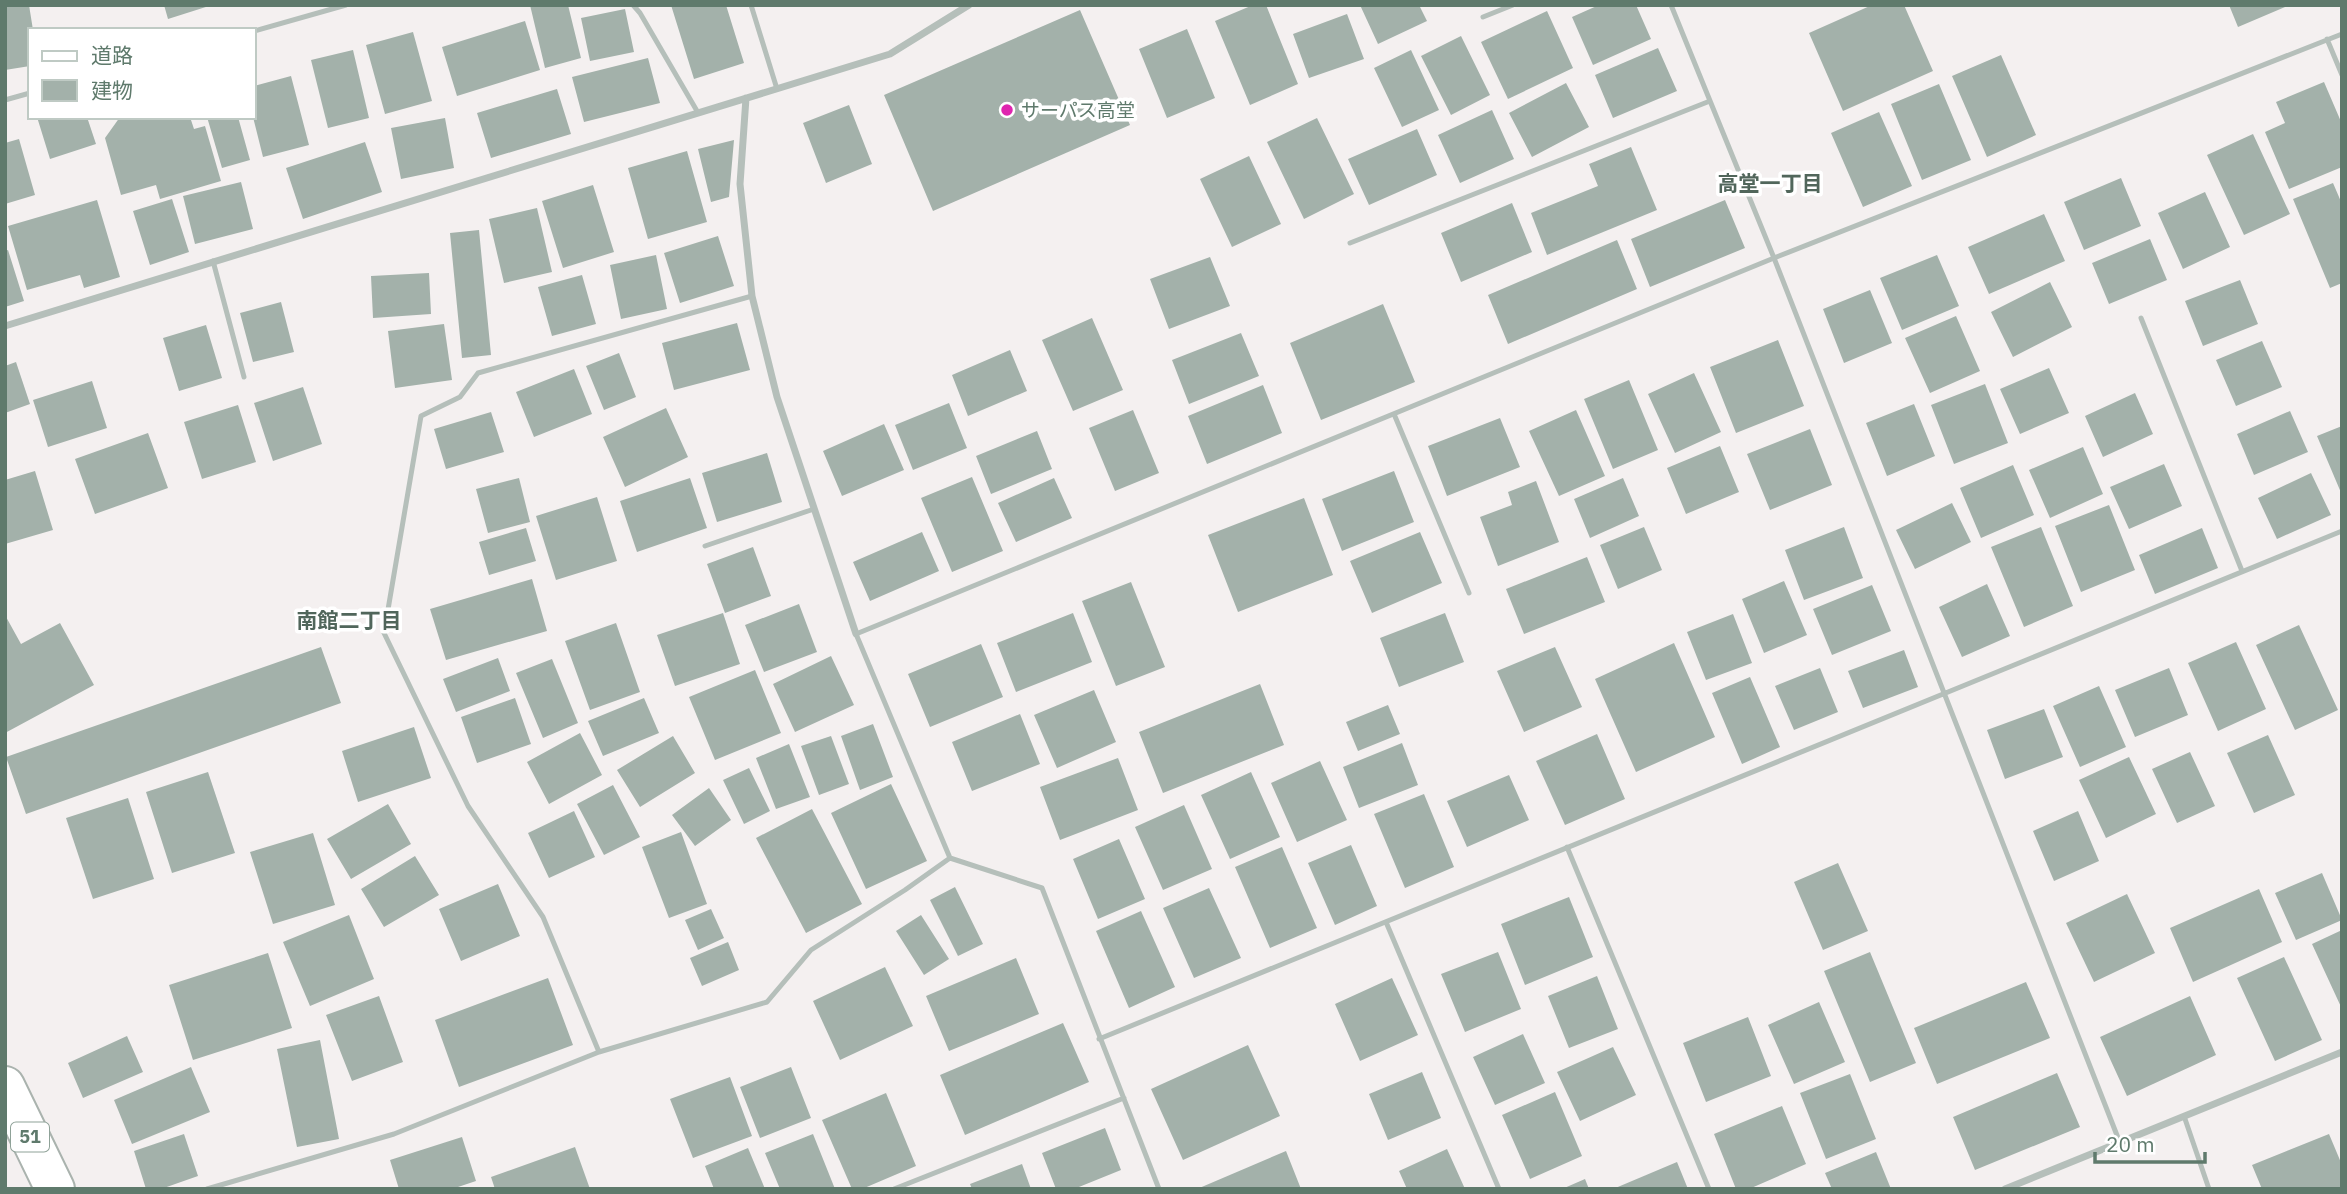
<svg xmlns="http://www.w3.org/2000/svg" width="2347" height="1194" font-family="'IBM Plex Sans','Noto Sans JP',sans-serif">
	<rect width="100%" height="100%" fill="#f4f0f0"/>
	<path fill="#a3b1aa" d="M5 5H29L33 30H30V66L5 70Z
		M164 5H209V6L168 19Z
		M530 5H568L581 58 545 68Z
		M671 5H726L744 63 694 79Z
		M1253 5H1266L1298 84 1250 105 1215 21Z
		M1360 5H1419L1427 21 1378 44Z
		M1599 5H1636L1651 39 1593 65 1572 17Z
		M1872 5H1904L1933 71 1843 111 1809 33Z
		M2229 5H2290L2238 27Z
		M625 9 634 52 590 61 581 18Z
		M1080 10 1130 125 933 211 884 95Z
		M1547 11 1573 68 1508 99 1481 42Z
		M1347 14 1364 59 1309 78 1293 34Z
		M525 21 540 70 457 96 442 47Z
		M1187 29 1215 98 1167 118 1139 49Z
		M413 32 432 101 385 114 366 45Z
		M1461 36 1490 95 1451 115 1421 56Z
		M1658 48 1677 91 1613 118 1595 75Z
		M353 50 369 118 328 128 311 60Z
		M1411 50 1439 110 1402 127 1374 68Z
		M2001 55 2036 135 1987 157 1952 76Z
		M648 58 660 103 584 122 572 77Z
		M291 76 309 145 263 157 253 117 254 86Z
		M2324 82 2342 124V167L2289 189 2265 132 2285 123 2276 102Z
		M1566 83 1589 127 1532 157 1509 113Z
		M1939 84 1971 160 1922 180 1891 104Z
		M557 89 571 134 491 158 477 113Z
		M849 105 872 164 826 183 803 123Z
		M1492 110 1514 159 1460 183 1438 135Z
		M1879 112 1912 186 1863 207 1831 133Z
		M37 117H87L96 144 50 159Z
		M120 117H190L194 129 205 126 221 181 160 199 156 185 121 195 105 138Z
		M207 117H238L250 160 222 168Z
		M445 118 454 168 401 179 391 128Z
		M1317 118 1354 194 1304 219 1267 142Z
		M1417 129 1437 175 1369 205 1348 159Z
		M2253 134 2290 214 2244 235 2207 155Z
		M19 139 35 195 5 204V143Z
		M734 140 729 197 711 202 698 149Z
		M365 142 382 192 303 219 286 168Z
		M1631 147 1657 210 1547 255 1531 213 1598 186 1589 164Z
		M687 151 707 222 648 239 628 168Z
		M1249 156 1281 224 1232 247 1200 179Z
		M2121 178 2141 226 2084 250 2064 202Z
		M241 182 253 229 195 244 183 196Z
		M2333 183 2342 204V283L2330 288 2293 199Z
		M593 185 614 252 563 268 542 201Z
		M2205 192 2230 247 2183 269 2158 213Z
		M172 199 189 252 150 265 133 211Z
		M97 200 120 277 84 288 80 275 27 290 8 226Z
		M1725 200 1745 248 1650 287 1631 239Z
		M1512 203 1532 252 1461 282 1441 233Z
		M537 208 552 272 504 283 489 219Z
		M2044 214 2065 261 1989 294 1968 247Z
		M479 230 491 355 462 358 450 233Z
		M718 236 734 286 680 303 664 253Z
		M2150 239 2167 280 2109 304 2092 263Z
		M1617 240 1637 289 1508 344 1488 295Z
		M8 250 24 301 5 307V251Z
		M656 255 667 309 621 319 610 265Z
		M1937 255 1959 306 1902 330 1880 278Z
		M1210 257 1230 306 1169 329 1150 279Z
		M429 273 431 314 373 318 371 276Z
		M582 275 596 324 552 336 538 287Z
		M2240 280 2258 324 2203 346 2185 301Z
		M2050 282 2072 327 2013 357 1991 312Z
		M1870 290 1892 343 1844 363 1823 309Z
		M281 302 294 352 253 362 240 313Z
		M1383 304 1415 382 1321 420 1290 343Z
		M1956 316 1980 371 1930 393 1905 338Z
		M1092 318 1123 390 1073 411 1042 340Z
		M737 323 750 370 674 390 662 343Z
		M444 324 452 380 395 388 388 331Z
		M206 325 222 378 179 391 163 338Z
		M1241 333 1259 376 1189 404 1172 360Z
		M1778 340 1804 406 1736 433 1710 367Z
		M2262 341 2282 387 2236 406 2216 360Z
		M1010 350 1027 391 968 416 952 375Z
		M619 353 636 397 604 410 586 366Z
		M16 362 30 404 5 413V366Z
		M2049 368 2069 413 2020 434 2000 389Z
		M574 369 592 414 534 437 516 392Z
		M1694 373 1721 432 1675 453 1648 394Z
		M1629 380 1658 450 1613 469 1584 399Z
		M92 381 107 428 48 447 33 400Z
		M1985 384 2008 443 1954 464 1931 405Z
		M1263 385 1282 433 1207 464 1188 416Z
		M303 387 322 444 273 461 254 403Z
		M2135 393 2153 434 2103 457 2085 416Z
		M949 403 967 448 913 470 895 425Z
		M1914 404 1935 456 1887 476 1866 423Z
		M238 405 256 462 202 479 184 422Z
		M666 408 688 457 625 487 603 437Z
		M1133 410 1159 473 1115 491 1089 428Z
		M1576 410 1605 476 1559 496 1529 431Z
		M2290 411 2308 452 2254 475 2237 434Z
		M491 412 504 452 446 469 434 429Z
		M1500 418 1520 467 1447 496 1428 446Z
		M884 424 904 470 842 496 823 451Z
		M2342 426V495L2317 436Z
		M1810 429 1832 485 1770 510 1747 454Z
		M1037 431 1052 469 991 494 976 456Z
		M148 433 168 488 95 514 75 459Z
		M1720 446 1739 492 1686 514 1667 468Z
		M2083 447 2103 494 2050 518 2029 470Z
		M767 453 782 502 717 522 702 473Z
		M2164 464 2182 506 2129 529 2110 487Z
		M2013 465 2034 515 1981 538 1960 488Z
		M35 471 53 530 5 544V480Z
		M1394 471 1414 522 1342 551 1322 499Z
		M2311 473 2331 515 2277 539 2258 498Z
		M972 477 1003 551 952 572 921 498Z
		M519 478 530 522 488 533 476 489Z
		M690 478 707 528 637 552 620 501Z
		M1054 478 1072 518 1016 542 998 503Z
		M1623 478 1639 516 1590 538 1574 499Z
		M1536 481 1559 542 1498 566 1480 517 1512 505 1508 492Z
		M597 497 617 561 556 580 536 516Z
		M1304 498 1333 575 1238 612 1208 535Z
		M1952 503 1971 542 1915 569 1896 530Z
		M2109 505 2135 570 2081 592 2055 526Z
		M1644 527 1662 570 1618 589 1600 545Z
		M1844 527 1863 578 1804 600 1785 550Z
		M2041 527 2073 606 2024 627 1991 547Z
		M526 528 536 561 489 575 479 542Z
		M2202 528 2218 568 2155 594 2139 555Z
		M922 532 939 571 870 601 853 562Z
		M1420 532 1442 583 1372 613 1350 561Z
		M753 547 771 596 725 613 707 564Z
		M1587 557 1605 602 1524 634 1506 589Z
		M532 579 547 631 446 660 430 609Z
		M1784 581 1807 635 1764 653 1742 599Z
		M1131 582 1165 667 1116 686 1082 601Z
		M1987 584 2010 636 1962 657 1939 607Z
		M1872 585 1891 631 1832 655 1813 609Z
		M799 604 817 652 764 672 745 625Z
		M723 613 740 664 675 686 657 635Z
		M1073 613 1092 662 1016 692 997 643Z
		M1445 613 1464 662 1399 687 1380 638Z
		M1733 614 1752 663 1706 680 1687 632Z
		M5 615 21 644 60 623 94 685 5 733Z
		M616 623 640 692 590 710 565 641Z
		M2299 625 2338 710 2295 730 2256 645Z
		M2236 642 2266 709 2218 731 2188 663Z
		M1674 643 1715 737 1636 772 1595 679Z
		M981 644 1003 697 930 727 908 674Z
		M321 647 341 703 26 814 6 757Z
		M1555 647 1582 707 1524 732 1497 671Z
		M1904 650 1918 687 1863 708 1848 671Z
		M831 656 854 705 795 732 773 684Z
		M498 658 510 691 456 712 443 679Z
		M552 659 578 723 543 738 516 673Z
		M1820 668 1838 712 1794 730 1775 686Z
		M2169 668 2188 715 2135 737 2115 690Z
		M755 670 781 733 715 760 689 697Z
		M1750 677 1780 747 1742 764 1712 693Z
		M1260 684 1284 745 1163 793 1139 732Z
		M2099 686 2126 747 2080 767 2053 706Z
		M1094 690 1116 742 1057 768 1034 715Z
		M515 698 531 744 477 763 461 717Z
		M644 698 659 733 603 756 588 721Z
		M1388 705 1400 734 1358 751 1346 722Z
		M2044 709 2063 757 2005 779 1987 730Z
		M1020 714 1040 764 972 791 952 742Z
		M873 724 893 777 860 790 841 736Z
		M414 727 431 778 358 802 342 751Z
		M580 733 602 775 549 804 527 762Z
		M1597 734 1625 799 1565 825 1536 761Z
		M2268 735 2295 795 2254 813 2227 753Z
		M673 736 695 773 640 807 617 770Z
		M831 736 849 784 819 795 801 746Z
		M1402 743 1418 785 1359 808 1343 767Z
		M789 744 810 797 776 809 756 758Z
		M2190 752 2215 806 2177 823 2152 769Z
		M2129 757 2156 814 2106 838 2079 780Z
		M1118 758 1138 810 1060 840 1040 787Z
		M1320 761 1347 820 1297 842 1271 783Z
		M749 768 770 811 744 824 723 780Z
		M208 772 235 853 172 873 146 792Z
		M1251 772 1280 837 1230 859 1201 795Z
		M1509 775 1529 820 1467 847 1447 801Z
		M891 784 927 861 866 889 831 813Z
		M613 785 640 837 604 855 577 804Z
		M709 788 731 820 695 846 672 815Z
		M1424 794 1454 867 1405 888 1374 814Z
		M128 798 154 879 93 899 66 818Z
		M388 804 411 844 351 879 327 839Z
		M1184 805 1212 869 1163 890 1135 827Z
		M812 809 862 904 806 933 756 838Z
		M574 811 595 857 549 878 528 833Z
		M2078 811 2099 861 2054 881 2033 831Z
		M681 832 707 904 669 918 642 847Z
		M313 833 335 905 273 924 250 852Z
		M1119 839 1145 899 1098 919 1073 859Z
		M1351 845 1377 906 1335 925 1308 863Z
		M1282 847 1317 928 1270 948 1235 867Z
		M415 856 439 895 384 927 361 889Z
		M1838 863 1868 931 1823 950 1794 882Z
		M2322 873 2342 920 2296 940 2275 893Z
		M498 884 520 936 461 961 439 909Z
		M955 887 983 944 958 956 930 900Z
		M1209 888 1241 958 1194 978 1163 908Z
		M2259 889 2282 942 2193 982 2170 928Z
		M2127 894 2155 953 2094 982 2066 923Z
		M1569 897 1593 957 1525 985 1501 924Z
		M711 909 724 938 698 950 685 920Z
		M1141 911 1175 987 1129 1008 1096 931Z
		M349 915 374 979 310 1006 283 942Z
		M921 915 949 959 924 975 896 931Z
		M2342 930V1009L2312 944Z
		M728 942 739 970 702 986 690 958Z
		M1498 952 1521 1009 1465 1032 1441 974Z
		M1870 952 1916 1063 1870 1082 1824 971Z
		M268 953 292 1028 193 1060 169 985Z
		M2284 957 2322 1040 2275 1061 2237 978Z
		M1016 958 1039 1014 949 1051 926 996Z
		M885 967 913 1026 840 1060 813 1001Z
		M1597 976 1618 1029 1569 1048 1548 996Z
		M548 978 573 1045 459 1087 435 1020Z
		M1392 978 1418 1035 1360 1061 1335 1004Z
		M2026 982 2050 1038 1937 1084 1914 1028Z
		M379 996 403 1062 352 1081 326 1015Z
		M2190 996 2216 1055 2127 1096 2100 1037Z
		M1819 1002 1845 1062 1794 1084 1768 1025Z
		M1748 1017 1771 1076 1706 1102 1683 1043Z
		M1063 1023 1089 1082 965 1135 940 1075Z
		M1523 1034 1545 1083 1495 1105 1473 1057Z
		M127 1036 143 1072 83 1098 68 1063Z
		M320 1040 339 1139 297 1147 277 1049Z
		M1248 1045 1280 1116 1183 1160 1151 1089Z
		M1613 1047 1636 1095 1580 1121 1557 1072Z
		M191 1067 210 1112 132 1144 114 1100Z
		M791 1067 811 1118 760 1138 740 1087Z
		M1422 1072 1441 1118 1388 1140 1369 1094Z
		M2057 1073 2080 1127 1975 1170 1953 1117Z
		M1850 1074 1876 1139 1826 1159 1800 1093Z
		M730 1077 752 1136 693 1158 670 1099Z
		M1555 1092 1582 1156 1530 1179 1502 1115Z
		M886 1093 916 1166 862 1189H852L822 1120Z
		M1782 1106 1806 1164 1749 1189H1736L1714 1134Z
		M1105 1128 1121 1170 1074 1189H1056L1042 1153Z
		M184 1134 198 1176 161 1189H146L134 1151Z
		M813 1134 835 1189H780L765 1153Z
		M2329 1134 2342 1165V1189H2262L2252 1165Z
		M462 1137 476 1181 452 1189H399L390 1160Z
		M575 1147 590 1189H495L491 1177Z
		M748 1148 765 1189H714L705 1166Z
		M1447 1149 1465 1189H1407L1399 1171Z
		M1286 1151 1301 1189H1197Z
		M1876 1152 1891 1189H1832L1825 1173Z
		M1677 1162 1688 1189H1613Z
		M1022 1164 1031 1189H972L970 1184Z
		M1585 1179 1589 1189H1562Z"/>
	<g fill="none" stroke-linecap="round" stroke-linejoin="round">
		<g stroke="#aab3ae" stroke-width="42">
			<path id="primary" d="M5 1086 55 1189"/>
		</g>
		<path stroke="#b5bfba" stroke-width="5" d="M633 5 640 13 697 111
			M751 5 777 89
			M1671 5 1774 258 2120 1143
			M1483 17 1513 5
			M254 31 346 5
			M2327 39 2342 75
			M5 100 30 93
			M1350 243 1710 101
			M213 261 244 377
			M2141 318 2242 571
			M1394 414 1469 593
			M705 546 814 509
			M1567 847 1709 1189
			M1386 922 1499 1189
			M1099 1039 2342 531
			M599 1052 543 917 468 806 384 633 421 416 460 397 478 373 752 296
			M2184 1116 2209 1189
			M207 1189 394 1134 599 1052 767 1002 811 950 905 890 950 858
			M894 1189 1124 1098
			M1159 1189 1042 888 950 858 856 634 1774 258 2342 34"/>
		<path stroke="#b5bfba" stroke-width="7" d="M746 98 740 184 752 296 777 397 856 634
			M5 326 890 54 969 5
			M2005 1189 2342 1052"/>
		<use href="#primary" stroke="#fff" stroke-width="38"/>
	</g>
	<circle fill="#df25af" stroke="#fff" stroke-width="2.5" cx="1007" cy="110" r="7"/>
	<g text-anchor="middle" stroke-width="7" stroke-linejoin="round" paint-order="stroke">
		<rect fill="#fff" stroke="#8fa298" stroke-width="2" x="11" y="1122.5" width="38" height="29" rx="5"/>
		<g font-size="18" font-weight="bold" fill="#5f7a6c">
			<text x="30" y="1143">51</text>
		</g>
		<g font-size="19" fill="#5f7a6c" stroke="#fff" text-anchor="start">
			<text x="1021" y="117">サーパス高堂</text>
		</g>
		<g font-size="21" font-weight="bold" fill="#51665b" stroke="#fff">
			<text x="1770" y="191">高堂一丁目</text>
			<text x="349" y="628">南館二丁目</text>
		</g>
	</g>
	<rect width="2347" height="1194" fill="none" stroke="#5f7a6c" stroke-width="14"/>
	<rect x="28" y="28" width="228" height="91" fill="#ffffff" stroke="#bfcac4" stroke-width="2"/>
	<rect x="42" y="51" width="35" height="10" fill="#ffffff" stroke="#bfcac4" stroke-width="2"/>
	<text x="91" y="63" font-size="21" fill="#5f7a6c">道路</text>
	<rect x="42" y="80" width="35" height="21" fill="#a3b1aa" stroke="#bfcac4" stroke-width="2"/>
	<text x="91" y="98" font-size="21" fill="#5f7a6c">建物</text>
	<path d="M2095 1152v10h110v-10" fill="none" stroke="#5f7a6c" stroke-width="3.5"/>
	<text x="2106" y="1152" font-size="21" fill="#5f7a6c" stroke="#ffffff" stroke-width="5" paint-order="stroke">20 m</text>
</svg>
